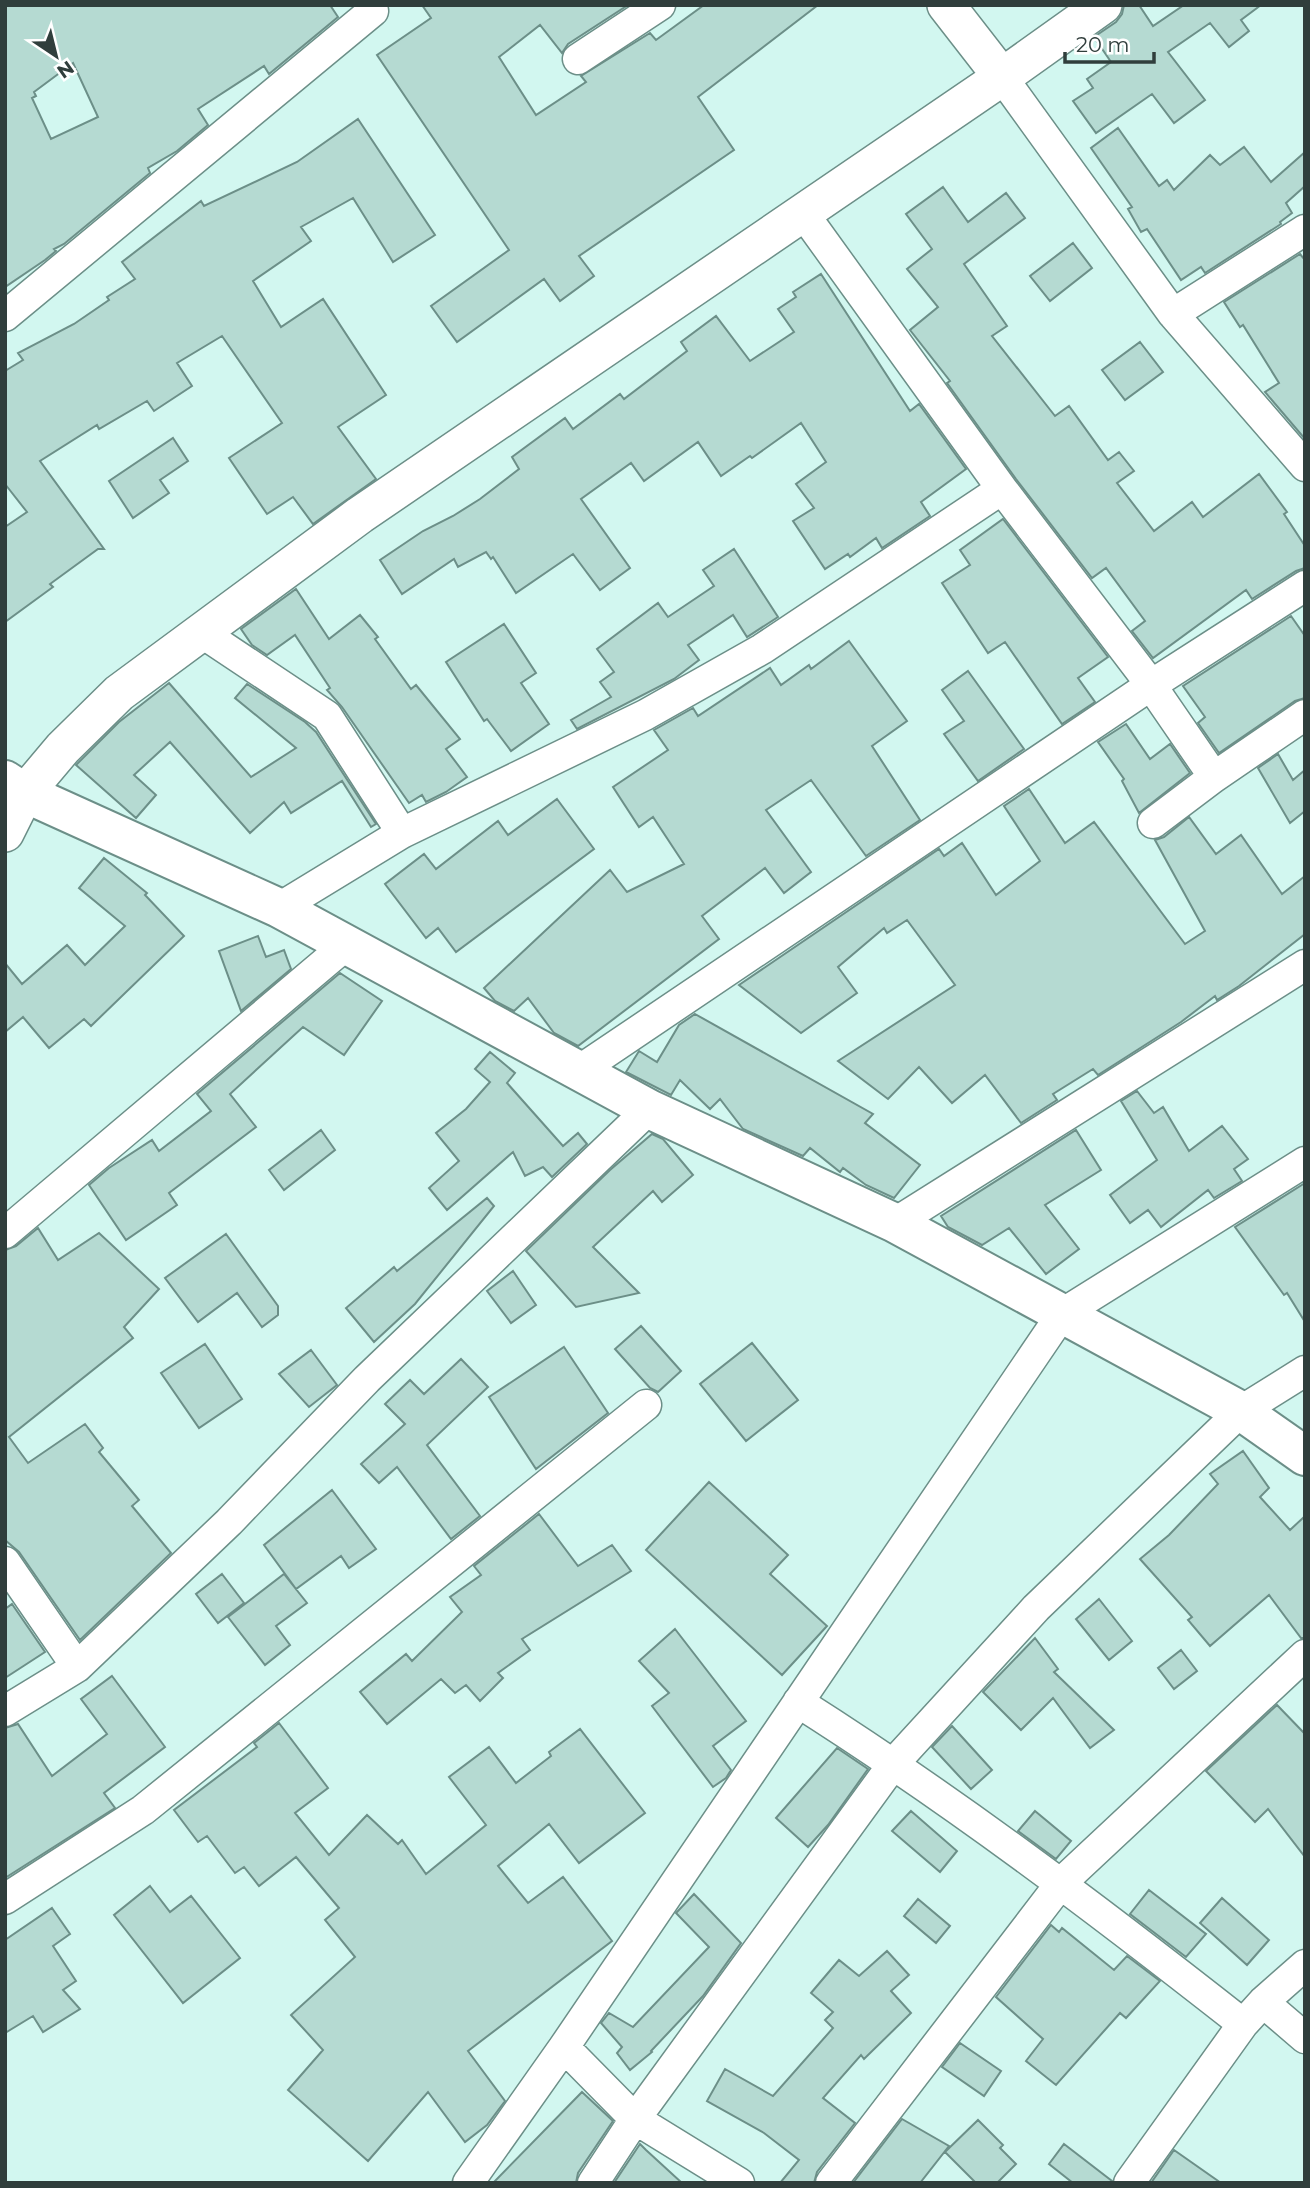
<svg xmlns="http://www.w3.org/2000/svg" width="1310" height="2188" font-family="Montserrat,sans-serif">
	<rect width="100%" height="100%" fill="#d2f7f0"/>
	<path fill="#b5dad2" stroke="#6c8f88" stroke-width="2" fill-rule="evenodd" d="M5 5H330L338 17 269 74 264 66 198 109 208 125 177 151 148 168 150 173 64 244 54 249 56 251 45 260 5 287ZM73 63 98 117 51 139 32 98 36 96 34 92Z
		M422 5H628L568 44 562 53 540 25 499 57 536 115 586 82 581 76 650 33 656 40 704 5H818L698 97 734 150 579 256 594 276 560 301 544 279 457 342 431 306 509 250 377 55 431 18Z
		M1124 5H1139L1153 26 1184 5H1261L1241 20 1249 31 1229 47 1210 23 1168 52 1205 100 1174 123 1152 94 1096 133 1073 101 1093 88 1087 79 1111 62 1094 37 1116 22 1122 14Z
		M358 119 435 235 393 262 353 198 301 227 311 241 253 281 281 327 323 299 386 395 338 427 376 479 313 524 293 497 267 514 229 458 282 423 222 336 177 363 192 386 154 411 147 401 99 429 97 425 40 461 104 549H98L50 584 53 587 5 622V527L27 512 5 484V371L23 360 18 353 74 324 109 300 107 297 135 279 122 262 201 201 204 206 297 162Z
		M1118 128 1159 186 1167 180 1174 190 1210 155 1220 165 1244 147 1271 182 1305 152V186L1286 203 1292 213 1280 222 1281 224 1205 273 1201 267 1181 280 1147 229 1141 232 1128 209 1132 207 1091 148Z
		M943 187 968 222 1006 193 1025 218 964 264 1007 326 992 336 1055 416 1069 406 1108 460 1119 452 1134 471 1117 483 1154 531 1192 502 1203 517 1259 474 1287 512 1284 514 1305 546V568L1296 571 1252 599 1246 590 1153 658 1132 631 1145 621 1106 568 1092 578 1016 479 947 383 950 381 910 330 938 307 907 269 932 249 906 214Z
		M1073 243 1092 268 1050 301 1030 276Z
		M1300 254 1305 260V439L1265 392 1279 383 1243 325 1240 327 1224 302Z
		M821 274 910 411 919 404 966 469 921 502 930 516 882 548 876 538 850 557 848 554 825 569 793 521 814 508 796 484 826 462 801 423 752 458 750 456 721 476 698 442 644 481 631 463 581 499 630 568 600 590 573 554 516 593 493 557 491 559 486 552 458 567 454 559 402 594 380 560 423 531 453 516 480 499 519 469 512 457 565 418 573 429 620 394 624 399 687 351 681 342 716 316 750 361 794 332 778 309 796 297 793 292Z
		M1140 342 1163 372 1125 400 1102 370Z
		M173 438 188 461 160 480 169 493 133 518 109 481Z
		M1003 519 1108 657 1078 678 1095 702 1062 724 1005 642 988 653 942 583 970 565 960 550Z
		M734 549 778 617 747 637 733 615 688 645 699 660 674 679 577 729 571 720 611 697 600 682 614 672 597 649 658 603 668 617 714 586 703 570Z
		M296 589 329 639 360 615 378 637 375 639 411 689 416 685 460 739 446 749 467 777 446 792 426 802 422 795 409 803 342 707 327 690 330 688 295 635 267 655 252 645 241 629Z
		M1291 616 1305 636V698L1295 701 1219 753 1198 723 1205 717 1183 686Z
		M504 624 536 673 521 683 549 724 511 751 487 719 484 721 446 662Z
		M849 641 907 721 872 746 920 820 866 856 811 780 766 810 811 872 784 893 765 868 702 916 719 939 578 1046 554 1033 528 998 514 1011 495 1001 484 988 610 870 627 892 684 864 653 817 639 827 613 787 668 750 654 730 693 708 698 716 770 668 781 685 809 665 811 669Z
		M968 671 1024 749 978 781 944 734 964 721 942 690Z
		M169 683 251 777 296 748 235 698 247 684 305 722 316 732 376 824 371 827 342 781 291 813 284 802 250 833 170 742 134 775 156 795 136 818 76 765 119 722Z
		M1126 724 1150 759 1170 744 1190 773 1139 813 1122 781 1124 779 1098 742Z
		M1278 754 1293 780 1305 770V811L1290 823 1258 768Z
		M1029 789 1065 843 1094 822 1185 944 1205 931 1155 840 1164 837 1189 817 1216 854 1241 835 1282 894 1305 876V934L1239 986 1217 1000 1215 996 1181 1022 1098 1075 1093 1069 1053 1094 1057 1100 1021 1123 985 1075 952 1103 919 1067 888 1099 838 1061 955 985 907 920 887 933 884 928 838 967 857 993 801 1033 739 985 939 849 944 856 962 843 996 895 1040 861 1004 806Z
		M557 799 594 849 456 952 438 928 426 938 385 884 424 854 436 869 498 821 508 835Z
		M104 858 147 893 145 895 184 936 91 1026 84 1019 49 1048 23 1017 5 1032V963L22 984 67 945 85 965 125 926 79 888Z
		M258 936 266 957 284 950 291 969 241 1011 219 951Z
		M340 973 382 1001 344 1055 303 1027 230 1094 256 1127 169 1193 177 1205 126 1240 89 1185 109 1168 152 1140 159 1151 211 1111 197 1094Z
		M695 1014 873 1114 865 1123 920 1165 894 1198 866 1185 843 1168 840 1172 810 1148 803 1156 743 1129 720 1099 710 1109 680 1080 671 1095 626 1072 639 1051 657 1062 679 1025Z
		M490 1052 515 1073 507 1083 563 1146 578 1133 587 1144 552 1177 543 1167 525 1176 513 1152 447 1210 429 1188 459 1161 436 1133 466 1109 490 1082 475 1069Z
		M1137 1091 1154 1113 1163 1107 1189 1151 1222 1126 1248 1159 1234 1169 1242 1181 1214 1198 1208 1190 1161 1227 1148 1210 1130 1223 1110 1195 1157 1160 1121 1101Z
		M321 1130 335 1150 284 1190 269 1170Z
		M1076 1130 1101 1170 1045 1205 1079 1249 1046 1274 1009 1228 982 1245 948 1227 941 1216Z
		M652 1134 663 1139 693 1175 662 1202 653 1191 593 1247 639 1293 576 1307 526 1251 610 1170Z
		M1305 1183V1322L1287 1293 1284 1295 1235 1227Z
		M487 1198 494 1206 415 1304 374 1342 346 1308 394 1267 397 1271Z
		M38 1228 58 1260 99 1233 159 1289 124 1327 133 1338 9 1437 28 1463 85 1424 103 1448 99 1452 139 1500 132 1506 171 1553 80 1640 19 1552 5 1540V1250L16 1246Z
		M226 1234 278 1306V1315L262 1327 237 1293 198 1322 165 1278Z
		M513 1271 536 1305 511 1323 487 1291Z
		M641 1326 681 1371 658 1392 650 1388 615 1349Z
		M752 1343 798 1400 746 1441 700 1384Z
		M205 1344 242 1399 199 1428 161 1373Z
		M564 1347 608 1413 536 1469 489 1397Z
		M311 1350 337 1385 309 1407 279 1374Z
		M461 1359 488 1387 427 1445 480 1516 451 1539 397 1467 379 1483 361 1464 405 1424 385 1404 410 1380 424 1394Z
		M1243 1451 1269 1488 1260 1497 1290 1530 1305 1516V1638H1301L1269 1595 1210 1646 1188 1620 1192 1617 1140 1559 1169 1535 1218 1484 1210 1474Z
		M709 1482 788 1555 770 1574 827 1626 782 1675 646 1550Z
		M332 1490 376 1549 349 1568 341 1556 296 1589 264 1545Z
		M539 1514 578 1566 612 1545 631 1571 522 1639 530 1650 498 1673 503 1678 480 1701 466 1685 455 1693 441 1679 387 1724 360 1692 406 1654 412 1661 462 1612 450 1597 481 1575 474 1566Z
		M222 1574 244 1603 218 1623 196 1594Z
		M284 1574 307 1603 276 1626 290 1645 265 1665 228 1617Z
		M1099 1599 1132 1641 1109 1660 1076 1619Z
		M12 1604 45 1652 5 1678V1609Z
		M675 1629 746 1721 713 1746 731 1770 726 1778 713 1787 652 1706 669 1693 639 1661Z
		M1035 1638 1058 1669 1054 1672 1114 1730 1090 1748 1053 1698 1021 1730 983 1692Z
		M1181 1650 1197 1671 1174 1689 1158 1668Z
		M112 1676 165 1747 104 1793 115 1808 5 1878V1728L18 1724 52 1776 107 1734 81 1699Z
		M1277 1705 1305 1734V1857L1268 1809 1255 1822 1206 1771Z
		M279 1723 328 1788 295 1813 329 1855 367 1815 398 1844 402 1840 426 1874 486 1825 449 1777 489 1747 516 1783 551 1756 549 1752 580 1729 645 1813 579 1863 549 1824 498 1866 528 1903 563 1877 612 1941 468 2051 505 2101 487 2125 465 2142 428 2092 368 2161 288 2090 323 2050 291 2015 355 1957 325 1920 339 1908 296 1857 259 1886 244 1867 235 1873 207 1836 198 1842 174 1810 257 1747 254 1743Z
		M952 1726 992 1770 971 1789 932 1747Z
		M837 1748 868 1769 828 1825 808 1847 776 1818Z
		M911 1811 957 1851 940 1872 892 1831Z
		M1035 1811 1071 1841 1056 1859 1018 1831Z
		M150 1886 170 1912 191 1896 240 1958 183 2003 114 1915Z
		M1149 1890 1206 1934 1186 1957 1130 1914Z
		M694 1894 741 1943 703 1996 651 2051 652 2052 630 2070 617 2053 622 2047 601 2023 609 2013 633 2027 709 1947 676 1913Z
		M1222 1898 1269 1940 1247 1965 1200 1923Z
		M918 1899 950 1926 936 1943 904 1916Z
		M52 1908 70 1934 53 1946 76 1981 63 1990 80 2009 43 2032 33 2016 5 2033V1940Z
		M1051 1925 1059 1932 1062 1928 1114 1970 1127 1956 1160 1981 1126 2018 1120 2013 1056 2085 1026 2061 1043 2039 996 1997Z
		M887 1951 909 1975 891 1991 911 2013 864 2059 861 2055 823 2098 855 2123 817 2172 814 2183H780L799 2160 764 2133 707 2101 725 2069 773 2096 833 2028 825 2020 833 2012 811 1993 839 1960 859 1976Z
		M960 2043 1001 2071 984 2096 942 2067Z
		M582 2092 613 2121 578 2173 576 2183H493Z
		M902 2119 949 2146 920 2183H853Z
		M978 2120 1003 2145 1000 2148 1016 2164 997 2183H976L945 2152Z
		M640 2144 646 2150 682 2183H614Z
		M1064 2144 1112 2181V2183H1073L1049 2164Z
		M1174 2150 1221 2183H1151Z"/>
	<g fill="none" stroke-linecap="round" stroke-linejoin="round">
		<g stroke="#6c8f88" stroke-width="33">
			<path id="minor" d="M578 59 660 5
				M1002 77 1173 314 1305 466
				M1173 314 1305 230
				M5 316 373 11
				M1002 489 1146 678 1214 777
				M201 632 327 716 402 833
				M1153 823 1214 777 1305 715
				M279 908 402 833 645 715 762 649 1002 489 803 213
				M580 1070 1151 685 1305 586
				M895 1223 1305 965
				M5 1233 346 945
				M5 1562 77 1667
				M798 1702C954 1801 1098 1910 1243 2024
				M5 1711 77 1667 229 1522 367 1379 649 1109
				M5 1899 143 1810 646 1405
				M1263 2002 1305 2038
				M564 2047 635 2119 739 2183
				M468 2183 564 2047 1062 1314 1305 1162
				M593 2183 635 2119 894 1763 1036 1608 1241 1411 1305 1371
				M831 2183 1061 1883 1305 1655
				M1129 2183 1243 2024 1263 2002 1305 1965"/>
		</g>
		<g stroke="#6c8f88" stroke-width="40">
			<path id="tertiary" d="M946 5 1002 77
				M5 833 25 793 63 748 119 693 360 515 1002 77 1103 5"/>
		</g>
		<g stroke="#6c8f88" stroke-width="42">
			<path id="secondary" d="M5 780 25 793 279 908 649 1109 895 1223 1241 1411 1305 1456"/>
		</g>
		<use href="#minor" stroke="#fff" stroke-width="30"/>
		<use href="#tertiary" stroke="#fff" stroke-width="37"/>
		<use href="#secondary" stroke="#fff" stroke-width="38"/>
	</g>
	<rect width="1310" height="2188" fill="none" stroke="#303e3c" stroke-width="14"/>
	<g transform="translate(56 56) rotate(145)" stroke="#ffffff" stroke-width="5" paint-order="stroke">
	<path d="M0-5L12 26L0 18L-12 26Z" fill="#303e3c"/>
	<text y="-10" font-size="19" font-weight="bold" text-anchor="middle" fill="#303e3c">N</text>
	</g>
	<path d="M1065 52v10h89v-10" fill="none" stroke="#303e3c" stroke-width="3.5"/>
	<text x="1076" y="52" font-size="21" fill="#303e3c" stroke="#ffffff" stroke-width="5" paint-order="stroke">20 m</text>
</svg>
